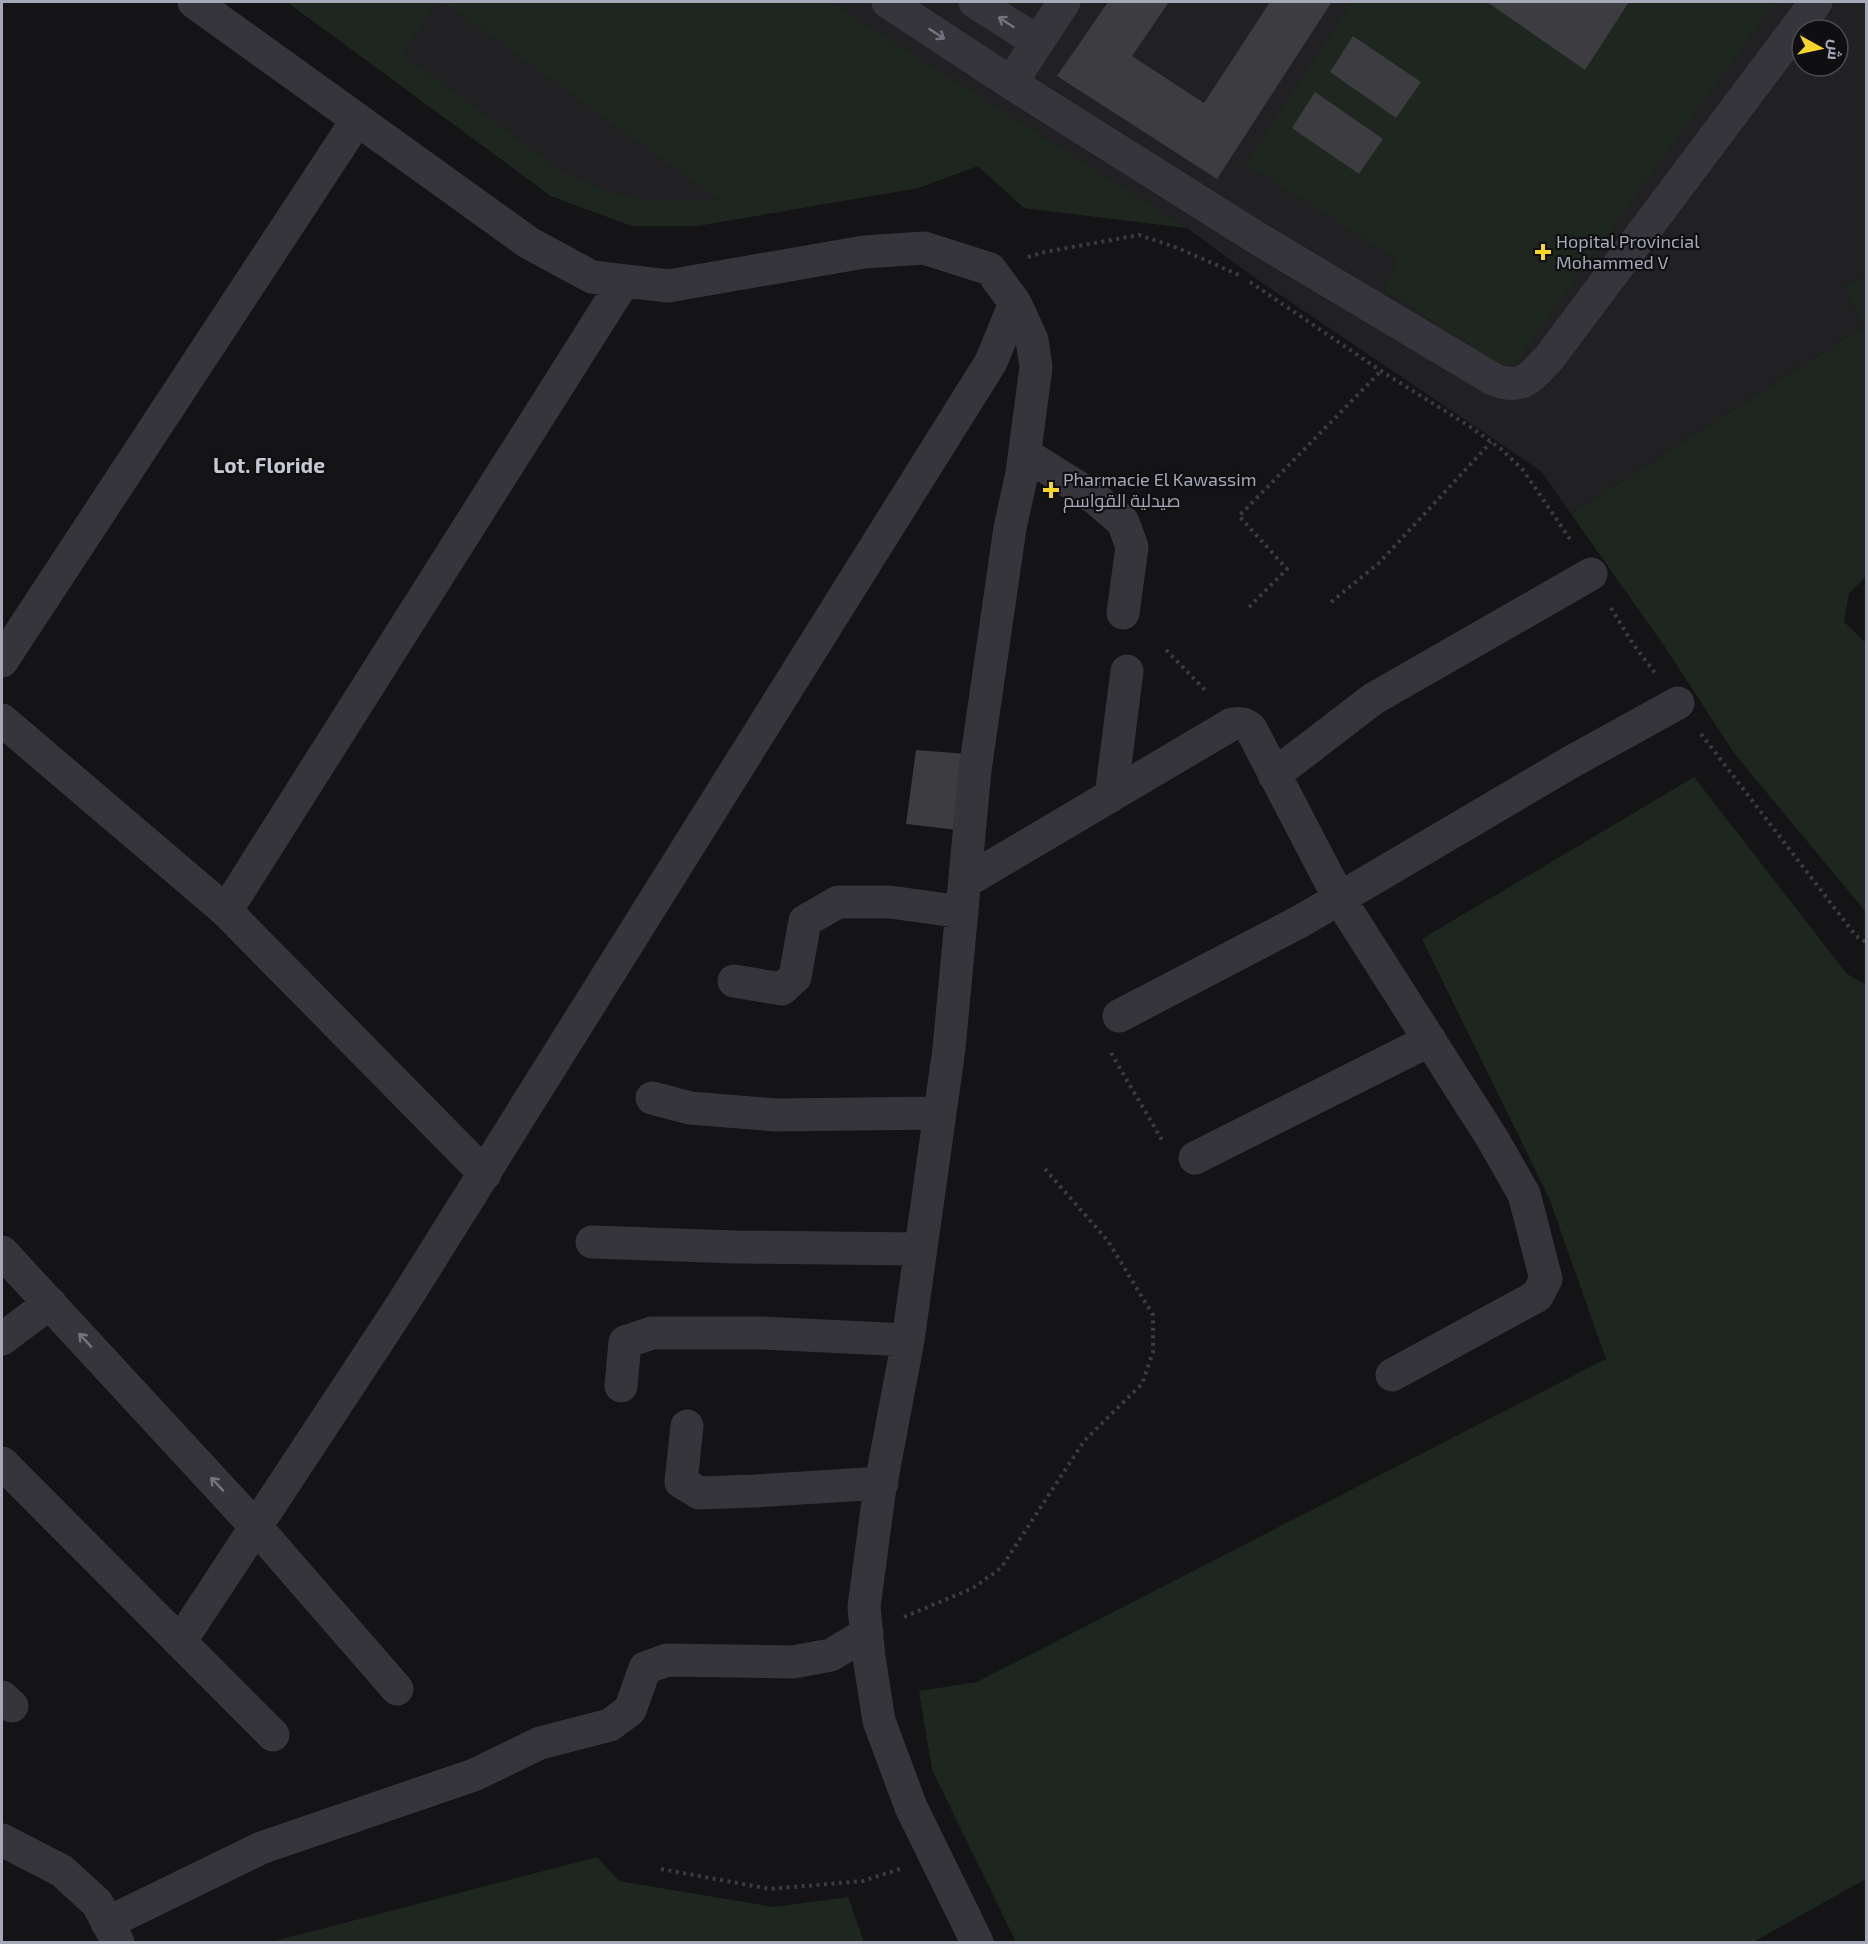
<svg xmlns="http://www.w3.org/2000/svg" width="1868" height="1944" font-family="'Exo 2',Cairo,sans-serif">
	<rect width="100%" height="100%" fill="#141416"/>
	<path fill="#212023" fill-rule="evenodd" d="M287 2H1866V275L1844 287 1864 326 1571 514 1541 471 1258 280 1187 228 1024 208 978 166 918 188 697 226H632L551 196ZM1802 30H1838V66H1802Z"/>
	<path fill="#1e2620" d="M287 2H437L402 54 562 172 604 191 651 201H720L444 2H830L1187 228 1024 208 978 166 918 188 697 226H632L551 196Z
		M1352 2H1487L1585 69 1629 2H1775L1518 359 1506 365 1498 363 1385 290 1397 260 1258 171 1245 165Z
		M1866 275V576L1849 593 1844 622 1866 643V912L1734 753 1665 647 1571 514 1864 326 1844 287Z
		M1694 777 1847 974 1866 985V1879L1753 1942H1016L932 1770 919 1691 977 1682 1606 1359 1549 1198 1422 939Z
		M597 1857 619 1881 774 1907 848 1897 864 1942H271Z"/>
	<path fill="#3c3c41" d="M1108 2H1169L1132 56 1204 103 1270 2H1329L1331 3 1217 179 1057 76Z
		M1487 2H1629L1585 70Z
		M1353 36 1421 82 1396 118 1330 72Z
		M1315 92 1383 139 1359 174 1292 128Z
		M916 750 968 754 958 830 906 824Z"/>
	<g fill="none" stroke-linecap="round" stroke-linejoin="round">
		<path stroke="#3b3c42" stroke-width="4" stroke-dasharray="3 4.5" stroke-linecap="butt" d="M1028 257 1045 252 1139 235 1178 248 1239 275
			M1250 282 1381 371 1469 426 1501 449 1523 470 1572 542
			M1331 602 1379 563 1491 442
			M1249 607 1287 569 1239 516 1381 371
			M1611 608 1633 644 1655 673
			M1166 650 1208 693
			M1701 734 1856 936 1866 942
			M1111 1053 1162 1140
			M904 1617 973 1588 1001 1568 1084 1441 1142 1384 1153 1352V1315L1108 1241 1045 1169
			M661 1869 770 1889 863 1881 900 1869"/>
		<path stroke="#35353b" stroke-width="33" d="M888 2 1011 83 1257 238 1493 379C1522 391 1530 378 1549 358L1816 2
			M975 2 1038 42
			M1011 83 1064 2
			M1025 454 1095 498 1123 522 1132 547 1123 613
			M2 661 357 120
			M2 720 226 911 485 1174
			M1274 775 1373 699 1591 574
			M1111 796 1127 671
			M965 882 1232 724C1240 723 1245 723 1251 729L1339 898 1492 1138 1524 1194 1546 1279 1537 1296 1392 1375
			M226 911 624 281
			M734 981 782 989 795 977 805 921 838 902H890L962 912
			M1119 1016 1301 921 1571 762 1678 703
			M652 1098 690 1108 776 1115 940 1113
			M1195 1158 1430 1040
			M592 1242 736 1247 921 1249
			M2 1252 256 1527 397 1689
			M2 1339 50 1303
			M621 1386 625 1342 652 1333H762L908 1340
			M687 1426 681 1482 699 1493 755 1491 882 1483
			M2 1463 273 1735
			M180 1642 403 1303 991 362 1015 303 990 269 924 248 864 252 668 286 592 277 529 243 194 2
			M2 1697 12 1706
			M2 1840 62 1871 97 1903 118 1942
			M107 1923 261 1848 474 1775 540 1743 610 1725 630 1710 645 1668 667 1660 793 1662 831 1655 867 1633
			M977 1942 911 1807 879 1721 869 1657 864 1607 879 1494 908 1340 949 1049 975 770 1010 528 1022 473 1036 367 1032 340 1015 303"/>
	</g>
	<defs><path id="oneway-shaft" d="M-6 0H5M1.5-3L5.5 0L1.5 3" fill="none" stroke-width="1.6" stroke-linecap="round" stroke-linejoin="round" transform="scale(1.5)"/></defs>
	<g stroke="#73747f">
		<use href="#oneway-shaft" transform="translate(1006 22) rotate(-147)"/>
		<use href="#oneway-shaft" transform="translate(937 34) rotate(33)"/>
		<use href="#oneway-shaft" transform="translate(85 1340) rotate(-133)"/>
		<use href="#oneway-shaft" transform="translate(217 1484) rotate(-133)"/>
	</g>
	<g fill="#f7d52b" stroke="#0f0f11" stroke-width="2">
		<path d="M1540 243h6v6h6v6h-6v6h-6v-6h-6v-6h6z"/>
		<path d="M1048 481h6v6h6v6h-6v6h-6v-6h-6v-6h6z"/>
	</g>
	<g text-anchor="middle" stroke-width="4.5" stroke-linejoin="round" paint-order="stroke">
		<g font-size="18" fill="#a5a8b7" stroke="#0f0f11" text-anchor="start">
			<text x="1556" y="248">Hopital Provincial<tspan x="1556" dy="21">Mohammed V</tspan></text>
			<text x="1063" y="486">Pharmacie El Kawassim<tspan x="1063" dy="21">صيدلية القواسم</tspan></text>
		</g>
		<g font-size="21" font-weight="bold" fill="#c6c8d3" stroke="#0f0f11">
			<text x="269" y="473">Lot. Floride</text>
		</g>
	</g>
	<rect width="1868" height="1944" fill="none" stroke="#a5a8b7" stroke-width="6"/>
	<g transform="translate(1820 48) rotate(98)"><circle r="28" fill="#0f0f11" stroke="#4b4c53" stroke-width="1.5"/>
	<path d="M0-4.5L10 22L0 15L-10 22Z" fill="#f7d52b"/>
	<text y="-9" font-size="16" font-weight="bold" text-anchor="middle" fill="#a5a8b7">ش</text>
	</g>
</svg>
